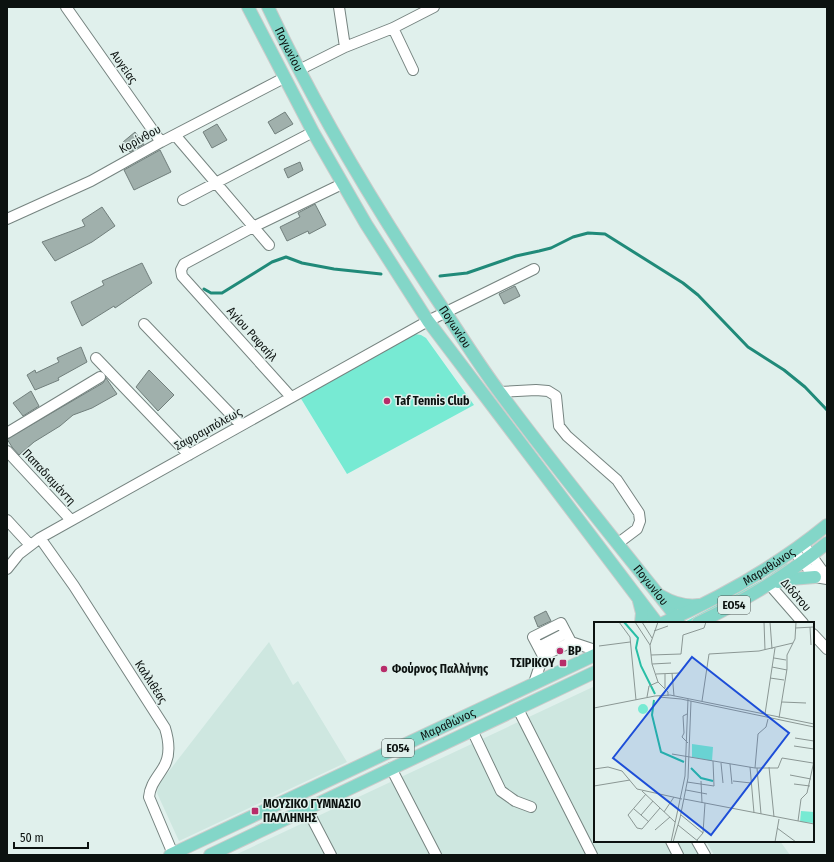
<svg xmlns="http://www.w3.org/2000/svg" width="834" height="862" font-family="'Fira Sans Condensed',sans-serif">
	<rect width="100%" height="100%" fill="#e0f0ec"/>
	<path fill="#cee7e0" d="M269 642 293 685 298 681 347 762 179 841 157 793 159 784Z
		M595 686V841H693L701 855H235Z
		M706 841H780L790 855H714Z"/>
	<path fill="#77ead3" d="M415 334 421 335 426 338 474 405 347 474 300 397Z
		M787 563 790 567 701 619 691 623H683L764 579Z"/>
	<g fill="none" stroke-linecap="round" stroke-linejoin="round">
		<path stroke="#208a79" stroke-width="3" d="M440 276 467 273 516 256 539 251 551 248 573 237 588 233 605 234 683 283 698 295 748 347 784 370 805 387 827 410
			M204 289 211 293H222L272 262 286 257 302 263 334 269 381 274"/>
	</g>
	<path fill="#a0b0ac" stroke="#717f7c" d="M285 112 293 124 275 134 268 122Z
		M217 124 227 140 212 148 203 132Z
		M135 132 144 144 130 152 123 142Z
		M160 150 171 172 134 190 124 170Z
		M300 162 303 170 288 178 284 169Z
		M315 204 326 225 309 234 308 231 287 241 280 227 300 217 298 213Z
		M102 207 115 226 92 242 55 261 42 242 85 226 82 220Z
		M142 263 152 283 115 308 114 306 82 326 71 302 104 285 102 281Z
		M515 286 520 296 504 304 499 294Z
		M81 347 87 362 58 378 59 380 35 390 27 375 35 370 36 373 59 362 57 358Z
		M149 370 174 395 158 411 136 387Z
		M106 378 117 394 92 408 73 415 60 426 34 442 19 455 12 447 7 439 103 383Z
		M31 391 39 406 23 416 13 403Z
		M546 611 551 621 538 627 534 617Z"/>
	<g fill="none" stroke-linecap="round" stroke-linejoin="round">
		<g stroke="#768480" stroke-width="12">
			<path id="minor" d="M66 7 161 142
				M339 7 345 47
				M393 28 413 70
				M299 70 345 47 393 28 434 7
				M175 135 269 245
				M183 200 313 132
				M7 219 91 181 161 142 284 78
				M144 324 241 425
				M96 358 189 455
				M500 392 536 390 548 391 556 396 559 426 567 436 617 480 639 513 640 521 637 529 617 544
				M291 397 182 276 181 270 184 264 253 227 342 184
				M7 433 100 377
				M7 451 71 520
				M7 520 30 545
				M40 538 74 586 165 728C169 741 171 756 163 768 157 778 150 785 149 797L173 854
				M803 544 821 569 827 575
				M794 551 815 577 827 579
				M7 569 19 554 40 538 428 321 534 269
				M769 584 803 623
				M813 634 827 649
				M539 647 566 633
				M543 656 571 642 595 650
				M534 683 543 656 533 637 561 623 571 642
				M518 709 592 855
				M472 730 501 791 515 801 531 807
				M391 768 436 855
				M307 809 331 855
				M671 841 678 855
				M697 841 705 855"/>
		</g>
		<g stroke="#cacbca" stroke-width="14">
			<g id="major">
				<path d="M248 7 313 132 366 224 428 321 657 623"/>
				<path id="s1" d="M268 7C319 115 381 217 448 316 465 342 482 369 501 394 555 467 613 538 670 609L679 623"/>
				<path d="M778 582 791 579 815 577"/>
				<path d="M661 596C673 603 685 607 699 605"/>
				<path d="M639 601 642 613 641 623"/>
				<path id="s2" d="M663 623C722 597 777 566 827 525"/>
				<path d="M698 623C744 601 788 575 827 543"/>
				<path id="s3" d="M170 855 595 655"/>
				<path d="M210 855 595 672"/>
			</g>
		</g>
		<use href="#minor" stroke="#fff" stroke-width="10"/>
		<use href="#major" stroke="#83d6c8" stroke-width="12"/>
	</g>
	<g fill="#b72d6a" stroke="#e0f0ec" stroke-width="1.5">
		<circle cx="387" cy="401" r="4"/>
		<circle cx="560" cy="651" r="4"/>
		<rect x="559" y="659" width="8" height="8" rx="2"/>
		<circle cx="384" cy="669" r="4"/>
		<rect x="251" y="807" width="8" height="8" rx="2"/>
	</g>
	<g text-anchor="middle" stroke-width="3" stroke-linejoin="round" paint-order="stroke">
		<g fill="#e0f0ec" stroke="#4c5552" stroke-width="1">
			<rect x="718" y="596" width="32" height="18" rx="3"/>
			<rect x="382" y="739" width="32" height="18" rx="3"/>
		</g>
		<g font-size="11" font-weight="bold" fill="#0c1210">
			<text x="734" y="609">ΕΟ54</text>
			<text x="398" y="752">ΕΟ54</text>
		</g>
		<g font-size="12" fill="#0c1210" stroke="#e0f0ec">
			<text dy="4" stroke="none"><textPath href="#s1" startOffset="47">Πογωνίου</textPath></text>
			<text transform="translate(124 67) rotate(55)" y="4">Αυγείας</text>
			<text transform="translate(140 139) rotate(-29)" y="4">Κορίνθου</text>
			<text dy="4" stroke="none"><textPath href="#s1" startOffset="371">Πογωνίου</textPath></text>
			<text transform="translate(252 334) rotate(48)" y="4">Αγίου Ραφαήλ</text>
			<text transform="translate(208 429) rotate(-29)" y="4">Σαφραμπόλεως</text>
			<text transform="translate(49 477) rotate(47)" y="4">Παπαδιαμάντη</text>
			<text dy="4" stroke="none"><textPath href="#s2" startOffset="120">Μαραθώνος</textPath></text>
			<text dy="4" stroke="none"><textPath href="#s1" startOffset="695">Πογωνίου</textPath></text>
			<text transform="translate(796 595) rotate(49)" y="4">Διδότου</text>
			<text transform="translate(151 682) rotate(57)" y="4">Καλλιθέας</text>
			<text dy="4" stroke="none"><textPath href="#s3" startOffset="307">Μαραθώνος</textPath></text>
		</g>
		<g font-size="12" font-weight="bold" fill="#0c1210" stroke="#e0f0ec" text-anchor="start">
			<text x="395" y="405">Taf Tennis Club</text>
			<text x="568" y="655">BP</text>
			<text x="555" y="667" text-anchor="end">ΤΣΙΡΙΚΟΥ</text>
			<text x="392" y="673">Φούρνος Παλλήνης</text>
			<text x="263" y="808">ΜΟΥΣΙΚΟ ΓΥΜΝΑΣΙΟ<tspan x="263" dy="14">ΠΑΛΛΗΝΗΣ</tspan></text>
		</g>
	</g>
	<g transform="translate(594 622)">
		<rect width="220" height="220" fill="#e0f0ec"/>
		<path d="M44 87a5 5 0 1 1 10 0a5 5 0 1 1-10 0ZM98 122 119 125 118 139 98 135ZM207 189 220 190V201L206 200Z" fill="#77ead3"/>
		<path fill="none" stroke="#28bea6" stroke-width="2" d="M30 0 44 16 42 26 47 44 61 72M60 78 58 93 67 130 90 140M97 146 107 156 119 159"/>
		<path fill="none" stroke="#8b9794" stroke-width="1" d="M25 0 36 15 42 78M41 0 56 23M48 0 58 16M64 0 56 23 58 42 64 60 74 70V74M170 0 171 28M176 0 178 27M216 5 217 23M201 6 220 5M60 9 74 4M5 24 36 20M57 33 87 32 89 13 110 6 112 0M180 36 192 38M58 42 77 41M178 45 193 48M78 51 80 74M62 52 86 51M71 52V66M176 56 190 58M53 75 55 64 64 60M65 75 87 77 220 105M108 79 115 32 165 29 199 21M188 80 212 81M0 86 61 74 76 73 220 102M93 92 89 94 90 111 88 115 94 121M171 92 181 26M185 96 193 47V33L201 17 202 0M201 116 220 119M200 124 220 127M78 132 161 146H184L188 136 219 141M127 141 129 161M136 142 138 162M156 145 160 191M175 145 180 195M161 146 164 112 172 105 174 97M163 146 167 192M0 147 14 145 28 149 43 167 88 177M196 153 217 157M107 159 108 181M139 159 157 161M93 160 120 164 119 139M200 162 216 164M0 164 36 158M92 168 113 172M48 169 81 200M213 171 220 139M52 172 34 193 43 206 48 207 66 186M90 177 220 202M40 187 55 200M70 190 80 175M47 193 59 179M87 193 109 211M204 199 207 177 213 171M84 203 105 220M183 206 202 220M61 208 76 195M103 218 109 211 111 181M77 220 91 154 94 77M79 220 86 196 94 156 97 79M181 220 185 197"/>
		<path fill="#1d4ed8" fill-opacity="0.15" stroke="#1d4ed8" stroke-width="2" d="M98 35 195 111 117 213 19 136Z"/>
		<rect width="220" height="220" fill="none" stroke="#0c1210" stroke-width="2"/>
	</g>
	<rect width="834" height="862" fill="none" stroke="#0c1210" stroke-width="16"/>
	<path d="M14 842v6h74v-6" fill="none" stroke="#0c1210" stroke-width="2"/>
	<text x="20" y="842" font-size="12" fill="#0c1210" stroke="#e0f0ec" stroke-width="3" paint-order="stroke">50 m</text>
</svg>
